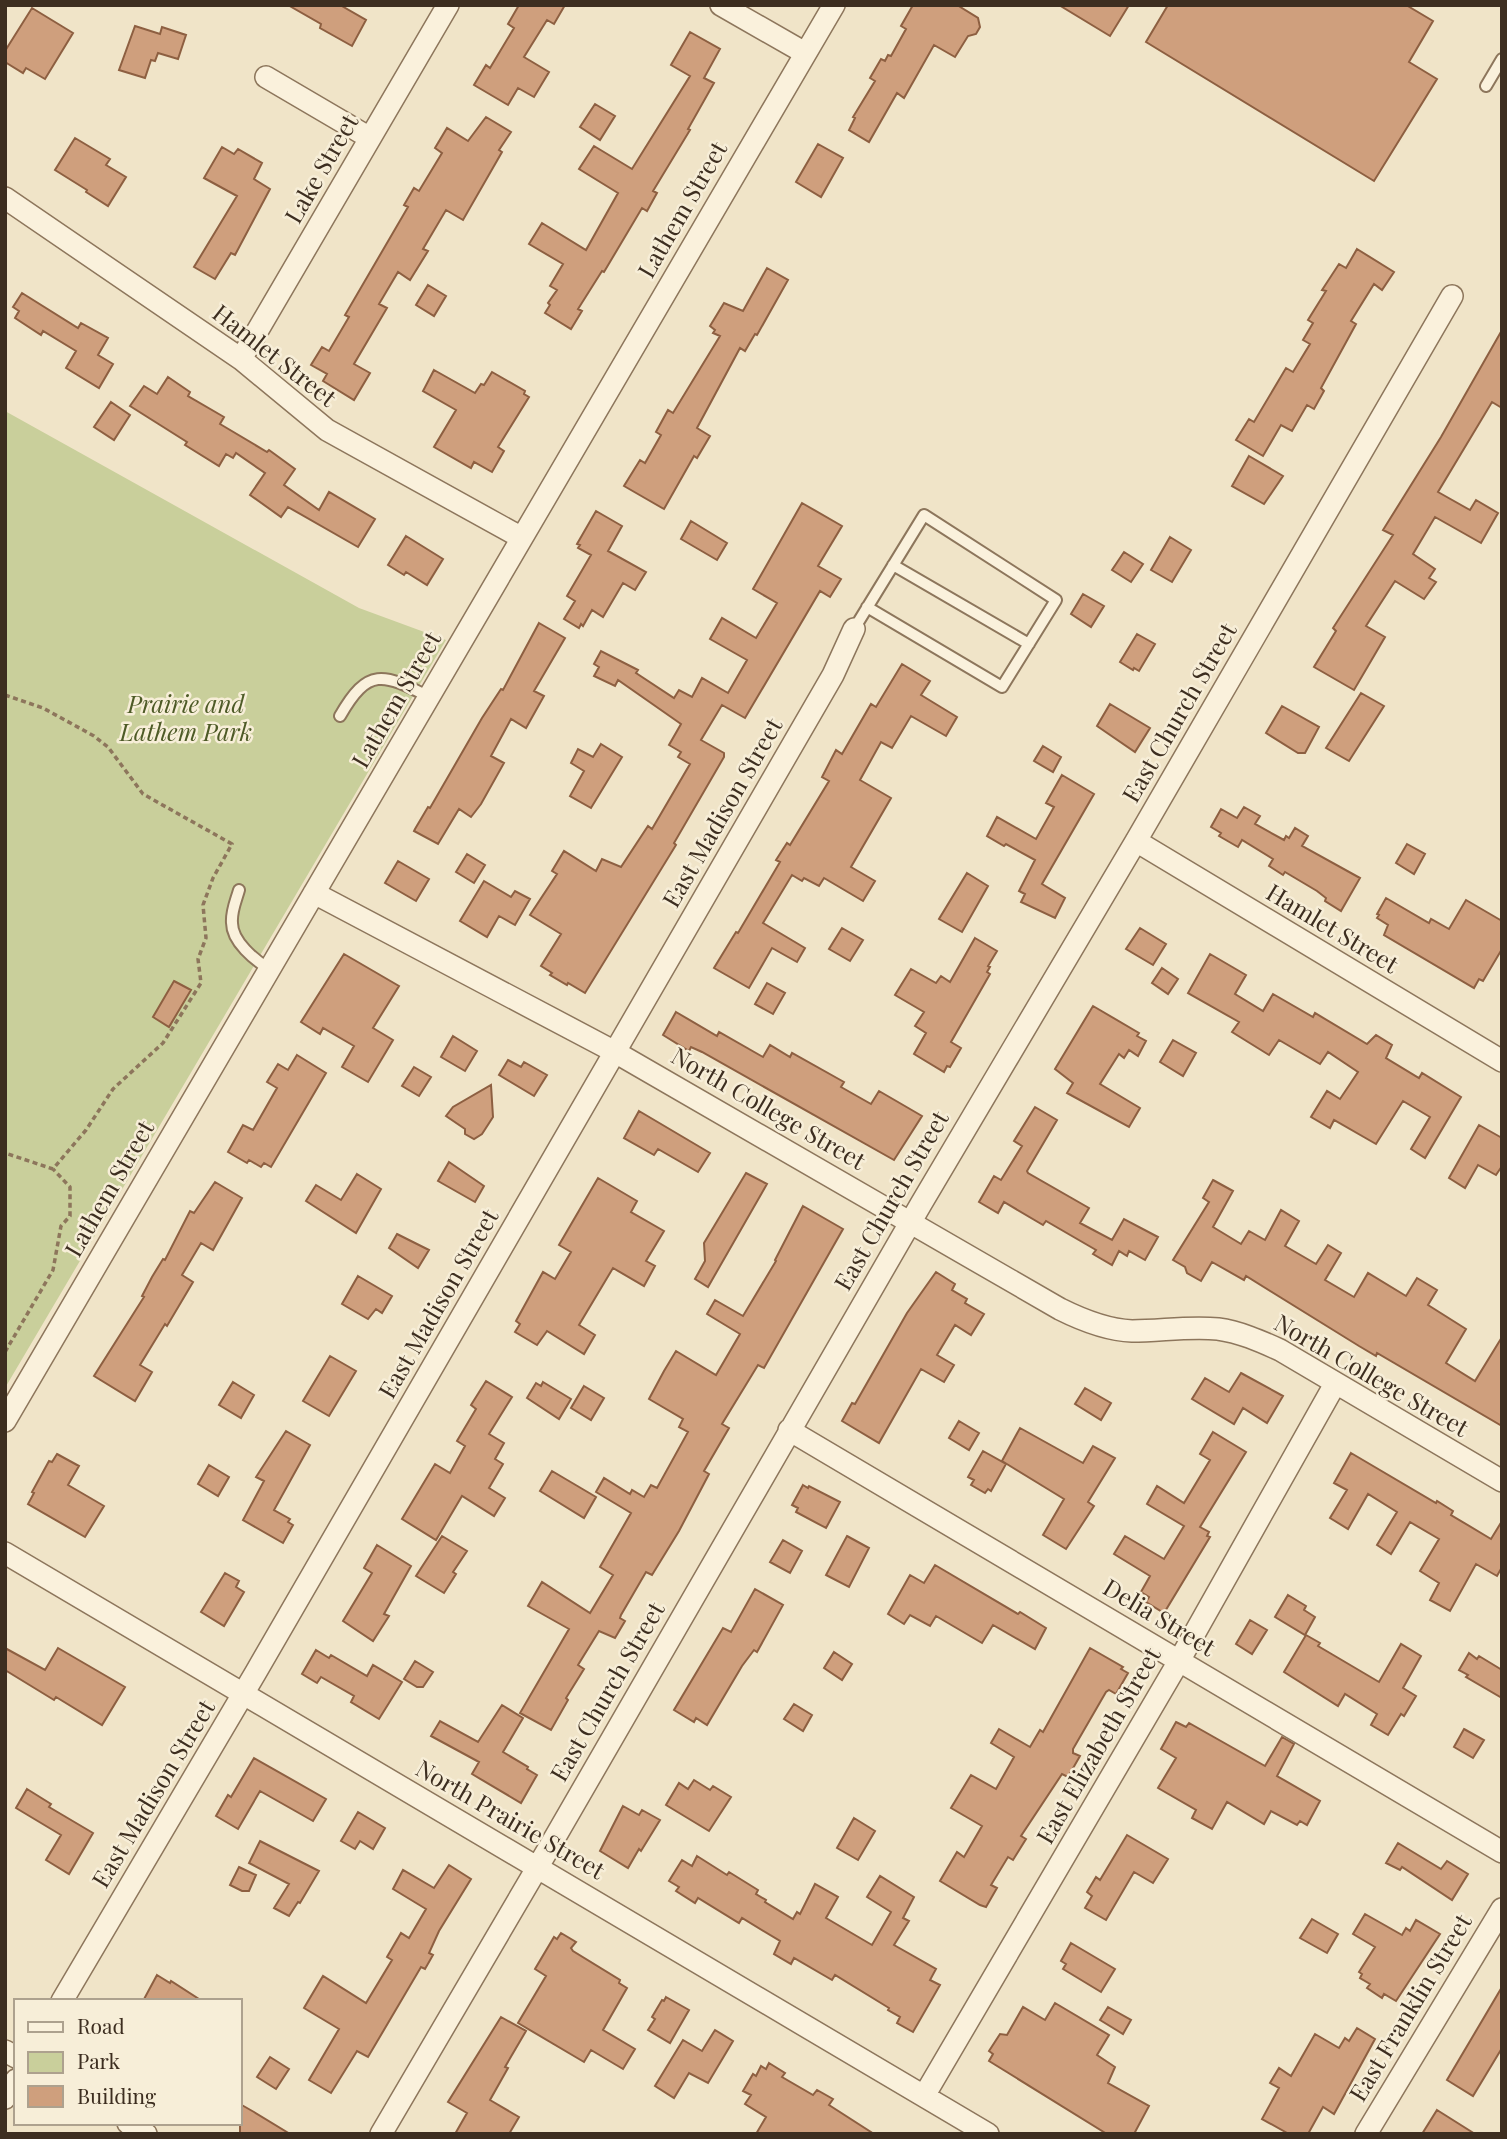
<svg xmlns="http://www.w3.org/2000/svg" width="1507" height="2139" font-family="'Playfair Display',serif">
	<rect width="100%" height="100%" fill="#f0e4c8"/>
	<path fill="#c9cf9b" d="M5 411 359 608 446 640 5 1388Z"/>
	<path fill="#cf9f7d" stroke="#8d5f41" stroke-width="2" d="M288 5H340L366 20 352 46 320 28 321 24Z
		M519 5H565L554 24 547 20 524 57 549 72 534 97 518 88 508 105 474 85 486 65 490 68 514 28 508 24Z
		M913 5H957L978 18 980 27 976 34 968 36 955 57 934 45 904 98 897 93 869 142 849 130 855 118 853 117 875 81 870 78 881 59 885 61 888 55 891 56 906 29 901 26Z
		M1059 5H1129L1110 36Z
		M1168 5H1406L1433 21 1409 62 1437 79 1374 181 1146 42Z
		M32 8 73 33 45 79 26 68 23 73 5 62V51Z
		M135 26 160 34 162 27 186 35 178 59 158 53 155 61 151 60 145 78 119 70Z
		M690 32 720 49 704 78 714 83 688 129 690 130 653 191 657 193 647 211 642 208 604 272 602 271 578 309 582 311 571 329 545 313 550 305 548 303 557 290 550 286 563 264 529 244 542 223 586 250 618 193 579 169 594 146 632 169 690 76 671 65Z
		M595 104 615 116 600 140 580 127Z
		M486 117 511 132 499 150 502 152 463 220 446 210 423 249 428 251 410 280 398 272 379 304 387 308 354 364 370 373 354 400 323 381 327 374 311 365 322 347 329 351 349 317 345 315 408 207 404 205 414 188 419 191 442 153 435 148 447 128 468 141Z
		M75 138 110 159 106 165 126 177 108 206 86 192 87 190 55 170Z
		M818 144 843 158 821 197 796 182Z
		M222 147 234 154 238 149 262 163 254 179 270 189 235 255 231 253 215 279 194 267 237 196 204 178Z
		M1357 249 1394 272 1382 290 1374 284 1351 321 1356 324 1321 388 1324 391 1314 409 1307 405 1292 431 1281 425 1263 456 1236 440 1249 419 1254 422 1286 368 1293 372 1310 344 1303 340 1313 323 1308 320 1326 291 1322 290 1339 264 1346 268Z
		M767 268 788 280 757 335 755 334 745 351 740 348 697 428 710 436 697 458 694 456 664 509 624 486 640 460 645 463 661 435 656 432 668 410 673 413 720 336 713 333 715 330 710 326 724 303 743 311Z
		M428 285 446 296 434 316 416 305Z
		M22 293 78 328 81 323 108 338 98 355 113 364 99 388 66 368 76 351 43 331 41 335 15 318 19 311 13 307Z
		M1502 330V408L1492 402 1438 492 1470 510 1476 500 1498 513 1481 543 1435 517 1413 554 1435 569 1429 578 1436 582 1424 599 1395 581 1366 626 1385 637 1354 690 1314 667 1336 631 1333 628 1393 535 1383 530 1441 437Z
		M434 370 475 393 481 384 484 385 492 372 525 391 524 394 529 397 498 447 504 451 492 472 474 462 471 468 434 447 456 410 423 391Z
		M168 377 190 392 188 396 224 417 220 424 267 452 269 450 295 469 284 485 319 510 329 492 375 519 358 547 288 507 281 517 250 495 265 473 236 453 233 458 226 454 219 466 185 445 187 442 130 406 144 386 157 394Z
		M111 402 130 415 114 440 94 427Z
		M1249 456 1283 476 1264 504 1232 486Z
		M802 503 842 526 818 566 841 579 830 597 820 591 745 718 722 705 701 740 724 753V757L674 843 676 845 585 993 568 983 567 985 550 975 552 973 541 966 561 934 530 915 557 874 552 871 564 851 596 871 602 859 621 867 648 826 652 829 690 764 678 757 681 752 669 745 681 724 618 680 615 686 594 676 599 667 594 664 601 651 638 670 636 673 674 698 679 690 692 697 702 678 728 693 747 660 710 639 722 618 756 638 777 603 753 589Z
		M596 511 622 526 608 551 646 572 635 590 623 583 603 617 592 610 583 626 581 624 579 628 564 619 575 601 567 596 591 555 578 548 580 545 577 544Z
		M691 521 727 543 717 560 681 539Z
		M406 536 443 559 427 585 406 572 404 575 388 565Z
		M1170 537 1191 550 1172 582 1151 570Z
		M1124 552 1143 564 1131 582 1112 570Z
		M1083 594 1104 606 1091 627 1071 614Z
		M539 623 565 638 534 691 544 696 526 728 511 719 491 756 504 763 481 804 471 817 459 809 438 844 414 831 415 829 428 807 430 808 482 718 501 689 503 690Z
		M1137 634 1155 644 1139 671 1134 668 1133 670 1120 662Z
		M902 664 930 681 921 695 957 717 946 736 911 716 892 748 881 742 860 780 891 798 851 867 875 881 863 901 824 878 819 886 804 878 802 881 792 875 763 923 805 948 797 962 772 948 749 988 714 968 736 932 738 933 780 862 776 860 787 843 790 845 829 781 822 777 836 750 842 754 871 704 876 707Z
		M1361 693 1384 706 1349 761 1326 748Z
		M1110 704 1150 728 1135 752 1097 726Z
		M1282 706 1319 727 1305 753H1298L1266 733Z
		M601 744 622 757 591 808 570 796 584 771 571 763 578 749 593 757Z
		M1043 746 1061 757 1053 772 1034 761Z
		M1062 775 1094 794 1042 884 1065 898 1055 918 1021 902 1025 894 1019 891 1035 860 1006 844 1004 846 987 836 997 817 1036 839 1054 807 1046 803Z
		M1244 807 1260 816 1255 824 1284 840 1286 836 1289 838 1295 828 1308 836 1302 846 1360 878 1341 911 1325 901 1326 898 1317 891 1285 872 1283 875 1269 866 1273 859 1242 840 1238 847 1219 836 1221 833 1211 827 1221 809 1237 818Z
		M1407 844 1425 854 1414 874 1396 863Z
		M467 854 485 865 474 883 456 872Z
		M398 861 429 879 416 901 385 883Z
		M967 873 988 886 962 932 939 919Z
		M484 881 511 897 515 891 530 899 515 925 499 916 487 937 460 921Z
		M1386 898 1429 923 1431 919 1449 929 1466 900 1502 921V949L1483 981 1479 979 1474 988 1384 935 1388 925 1377 918 1379 915 1377 914Z
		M842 928 863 940 850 961 829 949Z
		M1140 928 1166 944 1153 965 1126 949Z
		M975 938 997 951 988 966 990 967 987 972 990 974 951 1042 961 1048 950 1067 947 1066 944 1072 914 1054 926 1033 915 1026 924 1012 895 995 911 969 936 983 941 976 950 982Z
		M344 954 399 986 373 1028 393 1040 368 1082 342 1067 354 1046 323 1028 320 1034 301 1022Z
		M1210 954 1246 975 1235 994 1263 1011 1273 994 1313 1017 1315 1013 1367 1044 1376 1035 1392 1045 1386 1058 1419 1078 1422 1073 1461 1097 1425 1158 1411 1149 1430 1117 1403 1101 1376 1144 1334 1120 1330 1128 1311 1117 1327 1091 1340 1099 1358 1072 1328 1052 1320 1064 1279 1040 1269 1055 1232 1032 1239 1022 1188 993Z
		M1162 968 1178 979 1168 994 1152 983Z
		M174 981 191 990 169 1027 153 1017Z
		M767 983 785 993 773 1014 755 1004Z
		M1093 1006 1139 1033 1137 1036 1146 1041 1138 1056 1129 1050 1124 1058 1119 1054 1100 1084 1140 1108 1129 1127 1067 1093 1073 1083 1055 1069Z
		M676 1012 717 1036 719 1032 763 1057 770 1045 790 1057 792 1053 844 1082 841 1087 871 1104 879 1091 922 1116 894 1160 702 1052 691 1047 689 1051 663 1035Z
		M453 1036 477 1051 465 1071 441 1057Z
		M1173 1040 1196 1053 1183 1076 1160 1062Z
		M297 1055 326 1073 271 1167 264 1163 261 1167 249 1160 247 1163 228 1152 243 1125 253 1130 277 1088 267 1082 278 1064 288 1070Z
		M508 1060 521 1067 524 1062 547 1075 534 1096 499 1075Z
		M414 1067 431 1077 419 1096 402 1086Z
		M491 1085 493 1117 482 1134 474 1139 465 1134V1129L446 1116 453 1107Z
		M1035 1107 1057 1120 1027 1171 1028 1173 1089 1208 1080 1223 1112 1240 1124 1219 1158 1237 1145 1260 1129 1251 1127 1256 1119 1251 1112 1265 1093 1254 1096 1250 1046 1221 1043 1225 1004 1202 998 1213 979 1202 994 1176 1001 1180 1022 1146 1014 1141Z
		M639 1111 710 1153 698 1172 658 1149 654 1155 624 1138Z
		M1479 1125 1502 1138V1166L1496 1175 1478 1165 1465 1188 1449 1178Z
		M449 1162 484 1186 475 1202 438 1181Z
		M746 1173 767 1184 708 1287 695 1279 705 1261 704 1243Z
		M357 1174 381 1189 356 1233 306 1201 316 1185 341 1200Z
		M598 1178 637 1201 631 1212 664 1231 646 1261 655 1266 644 1286 613 1268 579 1325 595 1335 584 1354 547 1331 537 1345 515 1332 520 1324 516 1321 543 1272 555 1279 571 1252 559 1245Z
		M1213 1180 1233 1191 1213 1227 1241 1244 1249 1231 1265 1240 1281 1210 1299 1221 1285 1246 1316 1264 1328 1245 1341 1253 1325 1280 1354 1297 1368 1273 1406 1296 1417 1278 1437 1290 1428 1305 1466 1329 1446 1363 1475 1381 1502 1337V1426L1377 1353 1376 1356 1359 1346 1246 1276 1244 1280 1212 1262 1201 1281 1187 1273 1185 1267 1173 1260 1209 1202 1203 1198Z
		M215 1182 242 1198 213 1250 201 1243 182 1275 193 1282 167 1326 165 1324 140 1365 152 1372 135 1401 94 1376 144 1297 142 1296 152 1277 163 1259 165 1260 190 1211 194 1213Z
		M803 1206 843 1229 764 1368 758 1365 722 1424 729 1428 704 1471 709 1474 679 1531 652 1575 646 1572 621 1615 620 1618 625 1621 615 1638 599 1631 578 1665 584 1669 566 1698 568 1700 551 1730 520 1713 569 1629 528 1606 542 1582 590 1613 613 1575 600 1567 631 1513 596 1492 604 1478 630 1494 632 1490 644 1497 651 1485 657 1488 688 1432 679 1427 683 1419 649 1399 664 1371 676 1351 716 1375 740 1334 707 1314 715 1300 743 1316 776 1261 775 1260Z
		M397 1234 429 1250 418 1268 389 1248Z
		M936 1272 955 1284 952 1290 967 1299 965 1303 984 1314 971 1335 955 1325 937 1355 954 1365 944 1382 921 1369 879 1443 842 1421 852 1403 855 1404 907 1313Z
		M358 1276 392 1296 382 1313 376 1309 368 1319 342 1304Z
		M330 1356 356 1371 329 1416 303 1401Z
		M1241 1373 1283 1396 1267 1423 1243 1408 1234 1424 1192 1399 1205 1378 1229 1392Z
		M486 1381 512 1397 489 1434 504 1443 495 1459 503 1464 489 1488 505 1498 494 1516 462 1496 436 1540 402 1519 435 1464 450 1473 465 1446 457 1441 476 1409 471 1405Z
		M233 1382 254 1395 241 1418 219 1405Z
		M543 1382 571 1399 559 1419 527 1398 536 1383 541 1386Z
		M584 1386 604 1398 591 1420 571 1408Z
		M1085 1388 1111 1403 1101 1420 1075 1404Z
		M959 1421 979 1433 969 1450 949 1438Z
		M1020 1428 1083 1463 1093 1446 1115 1458 1088 1502 1094 1506 1066 1549 1043 1535 1064 1499 1002 1461Z
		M286 1431 310 1445 274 1510 290 1519 288 1522 293 1525 283 1543 243 1520 264 1481 256 1477Z
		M1213 1432 1246 1452 1200 1527 1209 1532 1207 1536 1210 1537 1164 1613 1146 1602 1149 1597 1141 1592 1150 1576 1114 1554 1125 1536 1164 1559 1184 1526 1147 1504 1157 1486 1184 1503 1210 1460 1200 1454Z
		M983 1451 1006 1464 991 1491 988 1489 985 1493 971 1485 974 1480 968 1477Z
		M1351 1453 1436 1503 1437 1501 1453 1511 1451 1515 1491 1539 1502 1521V1567L1497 1576 1476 1564 1450 1611 1430 1600 1439 1583 1420 1571 1439 1539 1410 1522 1391 1554 1377 1545 1397 1512 1368 1494 1348 1529 1330 1518 1347 1490 1334 1483Z
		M57 1454 79 1466 68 1485 104 1506 85 1537 28 1504 34 1493 32 1492 49 1461 52 1462Z
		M209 1465 229 1477 218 1496 198 1484Z
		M552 1471 596 1497 584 1518 540 1491Z
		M803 1485 808 1488 809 1486 840 1502 826 1528 796 1512 798 1508 792 1505Z
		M442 1536 467 1551 453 1572 456 1574 444 1593 416 1576Z
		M847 1536 869 1548 849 1587 826 1575Z
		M783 1540 802 1551 790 1573 770 1562Z
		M377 1545 411 1566 384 1614 389 1616 373 1641 343 1621 372 1573 364 1568Z
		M935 1565 1018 1614 1020 1612 1046 1628 1035 1649 993 1625 982 1643 936 1616 930 1626 910 1615 904 1624 888 1614 910 1575 924 1583Z
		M225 1573 239 1581 236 1587 244 1592 224 1626 201 1612Z
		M755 1589 783 1605 757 1652 754 1650 742 1666 707 1725 696 1718 694 1722 674 1710 723 1628 731 1632Z
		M1288 1595 1306 1606 1304 1610 1315 1617 1305 1635 1275 1617Z
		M1250 1620 1267 1630 1252 1654 1236 1644Z
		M1306 1635 1320 1643 1318 1646 1379 1682 1401 1644 1421 1656 1403 1688 1416 1696 1404 1716 1401 1714 1388 1735 1371 1725 1377 1714 1345 1694 1338 1706 1284 1672Z
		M5 1648 45 1670 58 1648 125 1687 102 1725 56 1697 54 1700 5 1670Z
		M1090 1648 1123 1667 1121 1669 1128 1673 1116 1694 1109 1690 1106 1692 1073 1749V1753L1080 1756 1068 1777 1062 1774 1021 1836 1026 1839 1013 1860 1008 1857 991 1885 997 1888 986 1907 980 1905 940 1881 957 1852 964 1857 982 1826 951 1808 971 1775 996 1789 1014 1757 991 1743 999 1729 1030 1747 1040 1730 1043 1732Z
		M316 1650 329 1658 331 1655 367 1676 373 1665 402 1682 379 1719 351 1702 354 1696 321 1677 317 1683 302 1674Z
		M834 1652 852 1664 842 1680 824 1668Z
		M1469 1653 1477 1659 1479 1656 1502 1670V1698L1466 1677 1468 1675 1459 1670Z
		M415 1661 433 1672 423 1687H417L404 1679Z
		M794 1704 812 1715 803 1731 784 1719Z
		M502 1705 523 1718 503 1752 528 1767 527 1769 537 1775 521 1803 472 1774 479 1762 431 1736 440 1721 478 1742Z
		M1176 1722 1186 1727 1189 1723 1265 1766 1282 1737 1294 1744 1277 1776 1320 1801 1307 1825 1300 1821 1297 1825 1271 1811 1264 1824 1227 1802 1212 1829 1192 1818 1196 1810 1158 1788 1176 1758 1161 1749Z
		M1464 1729 1484 1740 1473 1758 1454 1747Z
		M254 1758 326 1799 313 1821 260 1791 238 1829 216 1816 228 1795 231 1797Z
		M694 1780 710 1790 713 1786 731 1797 709 1831 666 1805 679 1783 688 1789Z
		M27 1789 51 1804 49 1807 93 1833 69 1874 46 1860 61 1835 16 1808Z
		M623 1806 639 1815 642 1810 660 1820 641 1851 639 1849 628 1868 600 1851Z
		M358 1812 385 1828 373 1849 360 1841 355 1849 341 1841Z
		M854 1818 875 1831 858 1860 837 1848Z
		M1127 1835 1168 1859 1153 1883 1134 1872 1106 1920 1085 1908 1092 1896 1087 1892 1096 1877 1100 1880Z
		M260 1841 319 1871 300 1903 298 1902 289 1916 274 1908 289 1884 249 1863Z
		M1398 1843 1441 1869 1447 1861 1468 1874 1452 1900 1402 1867 1400 1870 1386 1863Z
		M697 1856 727 1875 729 1872 758 1890 756 1894 766 1900 765 1902 793 1919 797 1912 800 1914 815 1884 838 1897 826 1918 872 1945 891 1912 867 1897 880 1876 914 1897 903 1918 909 1921 894 1945 936 1969 930 1980 940 1985 913 2032 897 2023 900 2017 888 2010 889 2008 835 1975 832 1980 794 1958 791 1964 774 1954 780 1941 742 1918 739 1923 698 1898 695 1903 676 1891 679 1887 669 1881 682 1860 692 1866Z
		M449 1865 471 1879 439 1931 429 1953 433 1955 425 1969 421 1967 368 2057 357 2051 331 2093 309 2080 339 2029 304 2008 323 1976 366 2003 392 1960 387 1957 401 1933 409 1938 426 1909 393 1889 403 1870 434 1888Z
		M239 1867 256 1875 249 1891H242L230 1885Z
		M1365 1914 1402 1935 1406 1928 1410 1931 1416 1920 1440 1934 1396 2001 1384 1994 1382 1998 1367 1988 1370 1984 1360 1978 1362 1974 1359 1972 1375 1947 1353 1934Z
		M1312 1919 1338 1934 1327 1953 1300 1938Z
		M561 1933 576 1942 571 1948 573 1951 620 1980 619 1983 627 1988 603 2030 635 2049 623 2069 591 2050 584 2062 518 2023 546 1976 535 1969 554 1937 557 1939Z
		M1071 1943 1115 1969 1101 1992 1063 1969 1066 1964 1061 1961Z
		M157 1975 170 1983 171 1981 202 2001H143Z
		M1502 1987V2048L1473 2096 1447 2080Z
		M666 1997 689 2010 670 2043 648 2030 655 2019 652 2017 662 2000 664 2001Z
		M1055 2003 1109 2035 1097 2055 1115 2067 1108 2083 1149 2106 1134 2134H1107L989 2061 993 2054 989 2051 1000 2034 1007 2035 1023 2007 1045 2020Z
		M1108 2007 1131 2020 1123 2034 1100 2020Z
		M501 2017 526 2031 505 2067 508 2068 490 2100 519 2117 509 2134H455L467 2113 448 2102Z
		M1357 2028 1375 2039 1334 2114 1323 2107 1308 2134H1289L1262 2119 1279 2088 1270 2083 1279 2068 1291 2076 1315 2034 1339 2048 1345 2038 1349 2041Z
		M715 2030 733 2041 708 2083 689 2073 674 2098 655 2086 683 2040 702 2051Z
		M270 2057 289 2069 276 2089 257 2077Z
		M769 2063 785 2073 782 2077 813 2095 817 2090 833 2099 829 2105 874 2134H756L766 2117 745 2104 751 2095 743 2091 753 2074 756 2076 761 2066 766 2069Z
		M240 2104 254 2112 290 2134H240Z
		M1437 2110 1475 2134H1422Z"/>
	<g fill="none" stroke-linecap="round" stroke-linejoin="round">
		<g stroke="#8d765c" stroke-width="14">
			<path id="lane" d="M1486 86 1502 59
				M893 565 1029 644
				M854 629 924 515 1056 600 1002 687 867 607
				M340 716C368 667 383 673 429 697
				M239 890C236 901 231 911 232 923 232 942 255 960 269 969"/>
		</g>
		<g stroke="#8d765c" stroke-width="24">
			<path id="street" d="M721 5 805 53
				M266 77 370 138
				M5 198 241 359 327 430 522 538
				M241 359 448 5
				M1136 841 1502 1061
				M314 893 615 1052 1060 1309C1082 1320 1106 1330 1132 1331 1161 1331 1189 1326 1218 1329 1240 1332 1260 1341 1280 1350L1502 1481
				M5 1421 834 5
				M789 1430 1502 1852
				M5 1553 988 2134
				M62 2001 256 1672 833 675 854 629
				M5 2051 16 2057
				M924 2096 1179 1661 1335 1384
				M5 2098 16 2080
				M128 2123 146 2134
				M381 2134 550 1846 921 1204 1136 841 1452 296
				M1366 2134 1502 1909"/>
		</g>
		<path stroke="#8d765c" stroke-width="3.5" stroke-dasharray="5 3.5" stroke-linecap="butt" d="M5 695 43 708 94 736 108 747 143 794 232 844 213 878 203 905 206 938 198 959 201 983 163 1043 113 1089 86 1130 53 1169 5 1153
			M5 1352 53 1270 61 1226 70 1216V1187L53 1169"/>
		<use href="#lane" stroke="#faf1dc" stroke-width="10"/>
		<use href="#street" stroke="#faf1dc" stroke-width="21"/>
	</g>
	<g text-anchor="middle" stroke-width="5" stroke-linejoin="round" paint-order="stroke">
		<g font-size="24" fill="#3d2e20" stroke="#f7eed8">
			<text transform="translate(322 169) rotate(-60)" y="8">Lake Street</text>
			<text transform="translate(683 210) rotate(-60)" y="8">Lathem Street</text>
			<text transform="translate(274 356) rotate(38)" y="8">Hamlet Street</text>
			<text transform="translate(397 700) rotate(-60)" y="8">Lathem Street</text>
			<text transform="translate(1180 713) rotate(-60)" y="8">East Church Street</text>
			<text transform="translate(723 813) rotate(-60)" y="8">East Madison Street</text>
			<text transform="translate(1332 929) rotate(31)" y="8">Hamlet Street</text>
			<text transform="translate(768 1109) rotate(30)" y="8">North College Street</text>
			<text transform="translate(110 1189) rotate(-60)" y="8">Lathem Street</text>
			<text transform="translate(892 1201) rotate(-60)" y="8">East Church Street</text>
			<text transform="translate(439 1304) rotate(-60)" y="8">East Madison Street</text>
			<text transform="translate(1371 1376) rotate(30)" y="8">North College Street</text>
			<text transform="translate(1159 1618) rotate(31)" y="8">Delia Street</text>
			<text transform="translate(608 1692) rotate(-60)" y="8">East Church Street</text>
			<text transform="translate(1099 1746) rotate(-60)" y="8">East Elizabeth Street</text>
			<text transform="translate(154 1794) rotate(-59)" y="8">East Madison Street</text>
			<text transform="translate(510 1820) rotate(30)" y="8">North Prairie Street</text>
			<text transform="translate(1411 2008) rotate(-59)" y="8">East Franklin Street</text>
		</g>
		<g font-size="24" font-style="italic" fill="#4d5a26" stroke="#f7eed8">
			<text x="186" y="713">Prairie and<tspan x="186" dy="28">Lathem Park</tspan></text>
		</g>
	</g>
	<rect width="1507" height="2139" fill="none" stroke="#3d2e20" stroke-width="14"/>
	<rect x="14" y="1999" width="228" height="126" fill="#f7eed8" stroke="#ada18e" stroke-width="2"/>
	<rect x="28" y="2022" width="35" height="10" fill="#faf1dc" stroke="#ada18e" stroke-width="2"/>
	<text x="77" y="2034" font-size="21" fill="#3d2e20">Road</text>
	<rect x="28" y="2052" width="35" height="21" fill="#c9cf9b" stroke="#ada18e" stroke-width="2"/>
	<text x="77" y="2069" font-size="21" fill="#3d2e20">Park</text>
	<rect x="28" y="2086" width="35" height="21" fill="#cf9f7d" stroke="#ada18e" stroke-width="2"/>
	<text x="77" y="2104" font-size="21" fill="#3d2e20">Building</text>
</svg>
